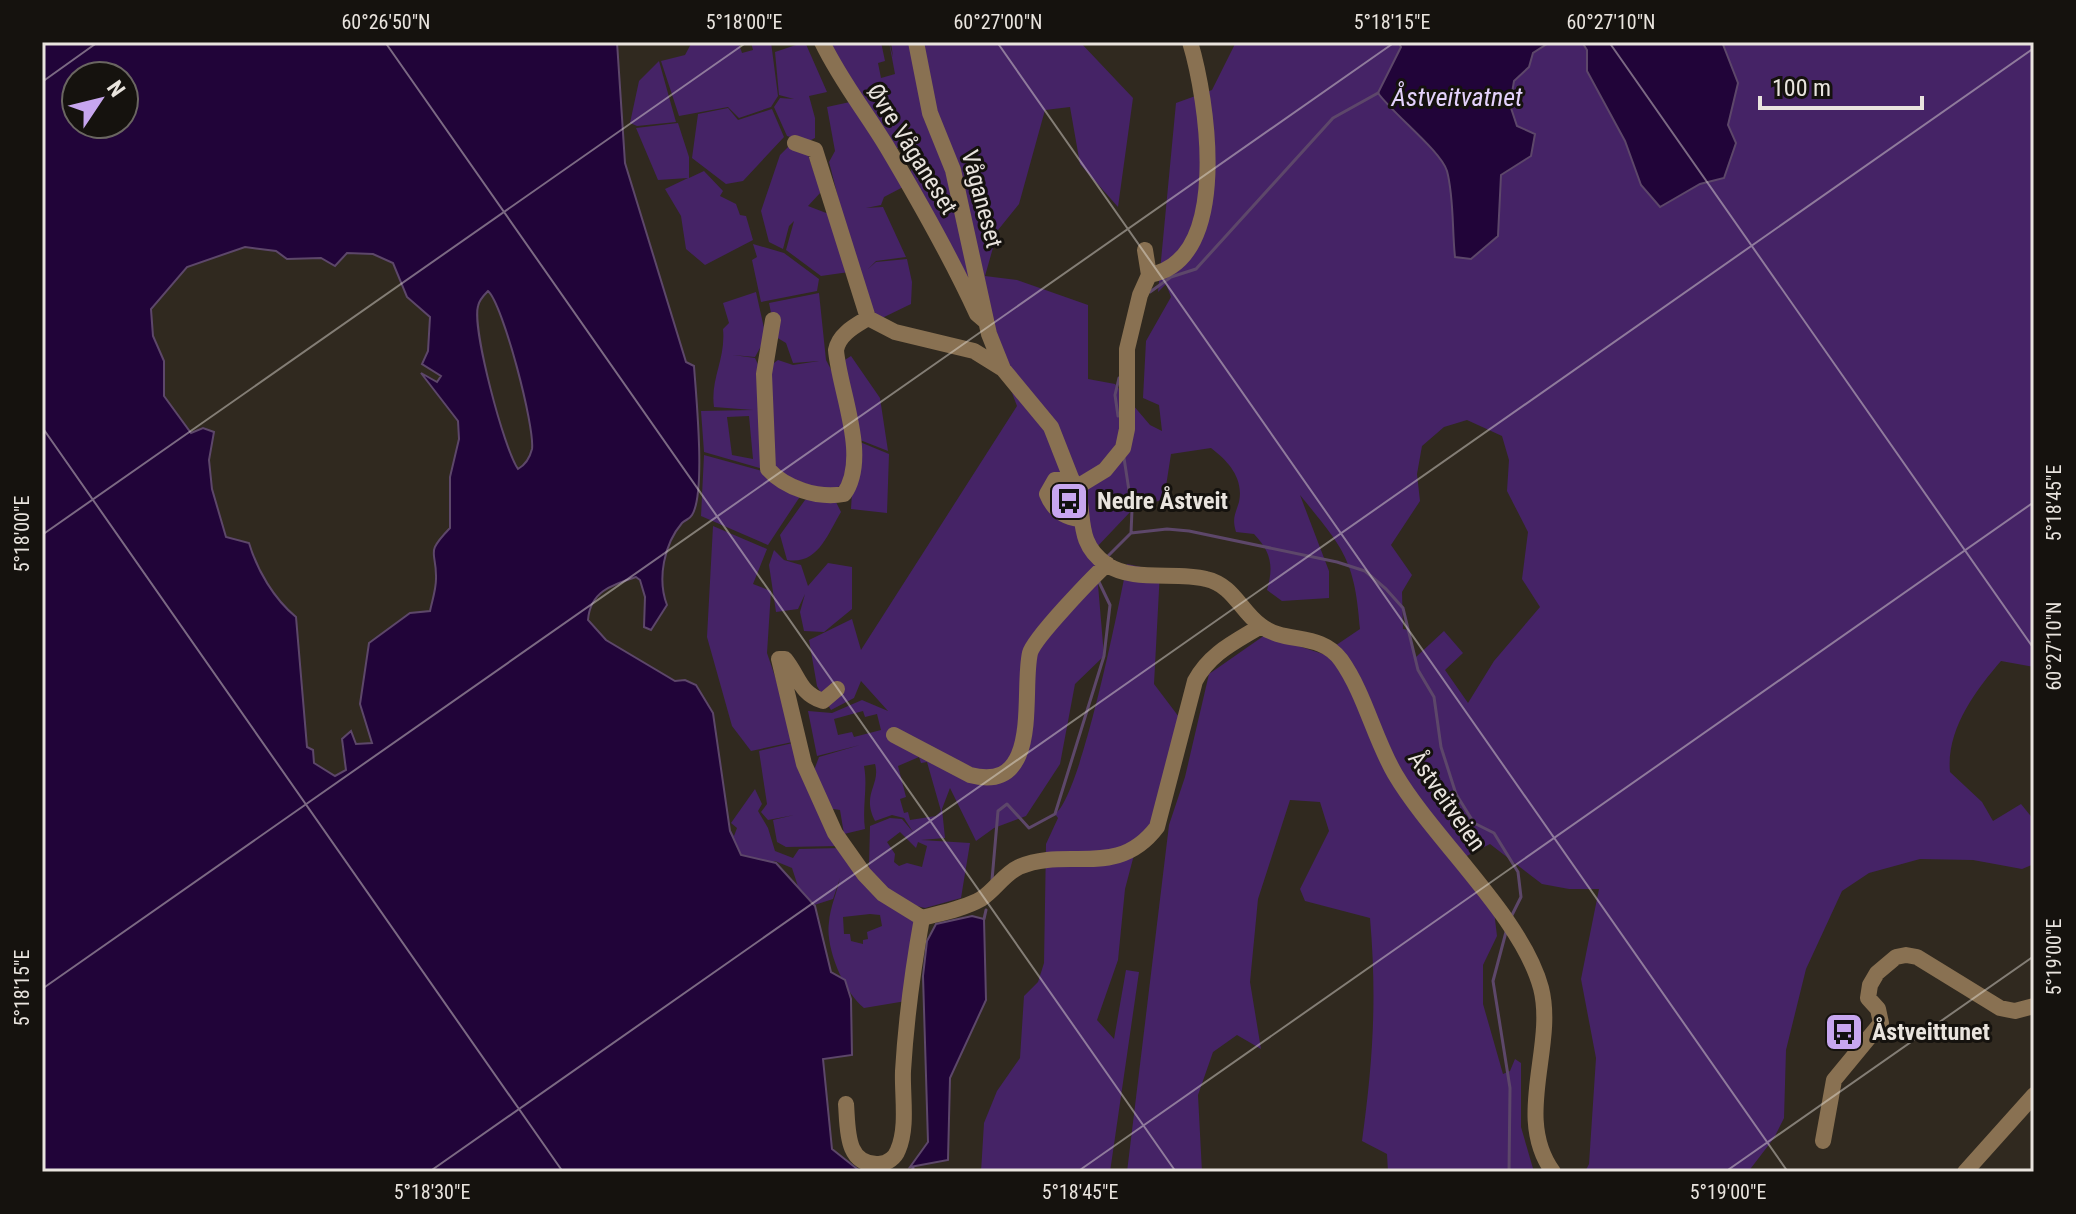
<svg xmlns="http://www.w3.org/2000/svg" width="2076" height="1214" font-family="'Roboto Condensed',sans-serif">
	<rect width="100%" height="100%" fill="#30291f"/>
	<path fill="#452366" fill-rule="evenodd" d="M692 42H744L739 44 742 53 753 50 751 42H771L778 96 771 107 739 118 728 107 679 116 661 61 685 55Z
		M805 42 827 92 809 96 815 118V138L807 142 787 136 774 107 780 98 794 99 779 95 775 52Z
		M826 42H881L885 61 878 63 881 78 895 74 889 42 893 57 891 42H1080L1133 98 1118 207 1080 164 1070 107 1045 110 1019 204 998 230 985 276 1017 280 1088 305V379L1115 384 1150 425 1162 431 1159 405 1143 398 1146 341 1171 297 1166 284 1158 292 1176 103 1212 90 1236 42H1398L1401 47 1379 93C1397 119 1434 140 1446 168 1453 183 1453 238 1455 257L1470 259 1498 236 1501 175 1531 156 1535 134 1517 126 1510 105 1514 81 1529 67 1533 53 1550 42H1582L1587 50V71L1625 141 1641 185 1661 207 1700 184 1724 177 1736 143 1728 125 1738 83 1722 42H2034V667L2001 661C1975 691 1946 730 1950 772L1982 802 1993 821 2021 804 2034 820V864L2022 869 1973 860 1920 859 1869 873 1842 891 1806 969 1786 1050 1784 1118 1774 1138 1748 1172H1585L1589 1164 1596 1058 1581 979 1599 889H1569L1542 884 1490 844 1459 860 1465 863 1494 911 1497 936 1483 965V1004L1503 1074 1510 1071 1515 1059 1521 1063V1127L1534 1172H1388L1387 1154 1362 1141C1373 1061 1377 999 1370 918L1305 901 1300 889 1329 831 1320 802 1290 800 1258 899 1250 982 1261 1049 1237 1035 1213 1052 1198 1095 1202 1172H1127L1169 825 1185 777 1209 674 1265 635 1323 654 1360 629C1355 559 1343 548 1300 495L1329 571V598L1282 601 1267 590C1274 566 1271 552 1254 534L1236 532C1232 518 1235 515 1239 502 1244 478 1228 461 1211 448L1171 454 1164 499 1132 510 1095 549 1104 656 1075 684 1060 764 1026 816 994 828 976 841 950 788 942 809 945 838 921 840 970 843 961 898 925 908 900 902 876 881 869 868 870 826 890 818 902 819 913 832 904 818 892 815 875 821C861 794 881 785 875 764L864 766C868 787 862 807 865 829L844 834 840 810 827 808 813 773 819 757 860 745 817 756 808 711 832 713 862 700 888 711 861 681 854 698 831 710 817 686 809 640 852 619 861 650 1017 406 1002 366 910 174 914 163 907 125 909 143 893 150 854 97ZM1467 420 1502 436 1509 460 1507 491 1528 532 1522 579 1540 607 1494 661 1468 703 1445 670 1463 653 1444 631 1416 657 1409 630 1403 629 1402 592 1412 575 1391 545 1420 501 1417 474 1422 446 1444 427ZM863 711 865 717 877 714 881 730 854 737 852 732 838 735 834 719ZM919 757 921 763 927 762 941 811 936 816 910 820 908 812 904 813 900 799 906 797 898 766ZM900 832 916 848 918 842 927 846 922 867 907 863 899 866 894 862 895 854 887 842Z
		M659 61 676 122 637 126 630 123 639 81Z
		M850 102 905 186 884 197 881 205 866 208 883 207 906 257 876 261 868 269 876 262 907 259 912 282 911 304 880 319C861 305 837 190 829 162L835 151 827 107Z
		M728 108 738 120 772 109 784 137 743 181 726 184 692 158 698 114Z
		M678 123 689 157V178L704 171 723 191 720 196 736 204 740 215 746 216 753 240 705 265 686 249 681 216 665 189 688 178 658 180 636 128Z
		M790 145 807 152 821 192 808 206 834 216 849 272 821 276 786 250 794 221 789 226 783 249 769 242 761 211 780 155Z
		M753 244 784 253 819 279 817 291 761 302 752 260 757 257Z
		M756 292 766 337 755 357 733 355 755 358 762 373 767 470 704 452 701 411 753 410 714 407C710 379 726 359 723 329L729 323 723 303ZM749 416 753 459 732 455 727 417Z
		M819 293 826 360 836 379 850 465 847 484 825 491 775 472 767 368 778 360 793 365 819 361 793 363 786 343 776 337 769 303Z
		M851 356 880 398 888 451 855 438 840 363Z
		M855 440 889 454 887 513 851 509Z
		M704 455 766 472 801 495 768 545 701 516Z
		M813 496 835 500 841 512C827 535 818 565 787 560L780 535 805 500Z
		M713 526 767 549 753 584 771 591 767 653 797 741 751 751 732 726 707 637Z
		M774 550 784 560 801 565 808 586 828 563 852 567V609L824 632 804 631 800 612 805 594 798 609 776 612 769 565Z
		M1127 564 1160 571 1154 684 1185 725 1157 827 1135 851 1125 889 1118 960 1097 1020 1114 1039 1126 970 1139 972 1110 1172H981L984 1123 997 1091 1020 1058 1024 996 1038 982 1044 963 1046 844 1058 818 1055 814C1081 796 1119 605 1127 564Z
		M797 742 839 846 786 847 777 842 773 820 794 815 768 820 761 812 767 804 759 751Z
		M755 789 762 804 758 811 768 828 775 851 793 858 799 849 841 848 914 920 906 1001 864 1008C844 992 825 948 829 922 830 908 837 892 840 878L833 899 805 908 792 868 775 861 751 871 741 854 738 857 726 832 731 831 734 836 737 828 731 823ZM870 914 880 915 882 926 867 932 868 939 863 940V944L851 941 850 934H844L843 917Z"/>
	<path fill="#210439" stroke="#5d476a" stroke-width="2" fill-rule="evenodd" d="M42 42H617L625 163 686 362 694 366C696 396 706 493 692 515 689 520 686 519 682 523 664 544 657 579 667 605L651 630 644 627 645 597 640 580 636 577C611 585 590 592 588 620L606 640 675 681 685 680 696 685 713 713 730 831 741 855 776 863 815 906 831 972 845 980 851 999 852 1055 823 1059 832 1149 861 1172H42ZM76 76H124V124H76ZM245 247 276 251 287 259 321 258 335 266 347 253 373 254 393 263 407 297 430 317 428 351 422 364 441 376 437 382 421 373 458 421 459 439 450 477V528C424 555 437 550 436 579 436 590 432 601 430 611L410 613 369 643 360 704 372 743 356 744 351 731 342 739 346 770 335 776 314 763 313 750 307 747 296 617C274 599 257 570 249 543L226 537 212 489 209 460 214 432 203 428 191 433 164 396V361L153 336 151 309 187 267ZM488 291C503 304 535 427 532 449 530 457 525 465 518 469 504 449 472 329 478 306 479 301 484 295 488 291Z
		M1398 42H1550L1533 53 1529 67 1514 81 1510 105 1517 126 1535 134 1531 156 1501 175 1498 236 1471 259 1455 257C1452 230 1454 197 1447 171 1441 151 1393 114 1378 93L1401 47Z
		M1582 42H1722L1738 83 1728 125 1736 143 1724 178 1700 184 1660 207 1641 185 1625 141 1587 71V50Z
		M972 916 984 919 986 1000 950 1078 948 1160 910 1167 928 1142 923 976 927 941 936 924Z"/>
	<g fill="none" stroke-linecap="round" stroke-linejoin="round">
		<path stroke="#5d476a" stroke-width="3" d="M1150 292 1171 277 1196 269 1333 118 1378 93
			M1118 416 1115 395 1119 378
			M1124 458 1132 510 1131 533
			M1106 558 1131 533 1167 529 1189 531 1337 562 1365 571 1386 589 1403 608 1418 670 1434 697 1441 747 1456 794 1474 823 1494 833 1518 872 1521 897 1511 917
			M992 880 998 811 1007 804 1029 828 1055 814 1104 656 1110 605 1098 580
			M984 919 986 910
			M1506 932 1493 981 1510 1088 1509 1172
			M912 1172 913 1168"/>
		<path stroke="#897152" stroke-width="16" d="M822 42C842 83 864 109 887 147 919 201 951 257 977 314L984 320
			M916 42 930 113 953 170 989 334 1003 369 1051 427 1071 478
			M795 143 815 150 868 318
			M1149 275C1233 261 1207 98 1190 42
			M773 320 764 374 768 469C785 488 818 499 844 494 870 457 839 390 836 350 839 334 855 326 868 318L895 332 974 351 1003 369
			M1077 487 1105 470 1123 448 1127 429V349L1140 295 1149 275 1145 250
			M1079 519C1063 517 1053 509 1047 494L1055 480 1071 478C1090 505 1070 539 1106 564 1133 583 1175 571 1206 579 1233 585 1240 610 1260 625 1285 645 1320 631 1341 660 1365 694 1374 738 1395 774 1434 840 1522 917 1541 988 1556 1047 1513 1117 1553 1172
			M837 689 823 701C799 693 799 676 785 659H779L804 764 835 833 864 874 883 894 922 918
			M894 735 970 775C1043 794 1021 692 1030 653 1034 638 1092 578 1107 564
			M846 1104C848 1128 845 1166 879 1164 888 1163 895 1158 898 1150 908 1127 902 1095 903 1071 906 1021 913 968 922 918 941 913 963 909 981 899 995 890 1004 874 1019 867 1067 846 1117 880 1157 827L1195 681C1210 653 1235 642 1261 626
			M1823 1141 1834 1080 1881 1023 1878 1009 1868 998 1870 985 1877 973 1896 957 1906 955 1917 957 2000 1008 2015 1011 2034 1006
			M1965 1172 2034 1095"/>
	</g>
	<path fill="none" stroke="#e9e4de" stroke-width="2" stroke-opacity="0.45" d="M385 42 1176 1172M997 42 1788 1172M1609 42 2034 649M42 82 98 42M42 427 563 1172M42 535 747 42M42 989 1395 42M429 1172 2034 48M1077 1172 2034 502M1725 1172 2034 956"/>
	<defs>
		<g id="bus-square" transform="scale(2)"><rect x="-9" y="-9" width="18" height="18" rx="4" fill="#c7a6ef" stroke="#15120e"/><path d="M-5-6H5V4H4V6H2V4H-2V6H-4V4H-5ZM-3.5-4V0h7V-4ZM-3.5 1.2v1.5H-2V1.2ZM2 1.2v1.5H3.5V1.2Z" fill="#111"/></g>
	</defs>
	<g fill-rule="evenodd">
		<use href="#bus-square" x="1069" y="501"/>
		<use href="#bus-square" x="1844" y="1032"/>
	</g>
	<g text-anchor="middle" stroke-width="6" stroke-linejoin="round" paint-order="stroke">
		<g font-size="24" fill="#e9e4de" stroke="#15120e">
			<text transform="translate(912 149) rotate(58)" y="8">Øvre Våganeset</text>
			<text transform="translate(982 199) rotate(75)" y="8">Våganeset</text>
			<text transform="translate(1447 801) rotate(55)" y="8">Åstveitveien</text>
		</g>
		<g font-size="24" font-weight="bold" fill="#e9e4de" stroke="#15120e" text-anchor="start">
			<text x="1097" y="509">Nedre Åstveit</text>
			<text x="1872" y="1040">Åstveittunet</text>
		</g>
		<g font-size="26" font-style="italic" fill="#e4d2fc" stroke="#15120e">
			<text x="1457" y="106">Åstveitvatnet</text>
		</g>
	</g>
	<rect width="2076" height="1214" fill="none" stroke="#15120e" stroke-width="88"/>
	<g transform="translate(100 100) rotate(55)"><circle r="38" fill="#15120e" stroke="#6a6661" stroke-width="2"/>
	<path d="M0-6L14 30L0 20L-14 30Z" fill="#c7a6ef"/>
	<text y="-12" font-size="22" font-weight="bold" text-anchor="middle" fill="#e9e4de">N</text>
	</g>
	<path d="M1760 96v12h162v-12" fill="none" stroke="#e9e4de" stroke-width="4"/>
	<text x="1772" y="96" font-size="24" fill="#e9e4de" stroke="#15120e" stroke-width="6" paint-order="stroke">100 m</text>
	<rect x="44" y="44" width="1988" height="1126" fill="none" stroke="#e9e4de" stroke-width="3"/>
	<g font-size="20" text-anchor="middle" fill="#e9e4de">
		<text x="386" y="29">60°26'50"N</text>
		<text x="744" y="29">5°18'00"E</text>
		<text x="998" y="29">60°27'00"N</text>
		<text x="1392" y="29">5°18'15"E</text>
		<text x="1611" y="29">60°27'10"N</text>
		<text transform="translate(2054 503) rotate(-90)" y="7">5°18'45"E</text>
		<text transform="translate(22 534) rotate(-90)" y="7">5°18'00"E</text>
		<text transform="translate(2054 646) rotate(-90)" y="7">60°27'10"N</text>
		<text transform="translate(2054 957) rotate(-90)" y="7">5°19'00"E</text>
		<text transform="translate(22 988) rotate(-90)" y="7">5°18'15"E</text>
		<text x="432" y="1199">5°18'30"E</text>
		<text x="1080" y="1199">5°18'45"E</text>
		<text x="1728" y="1199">5°19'00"E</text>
	</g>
</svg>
